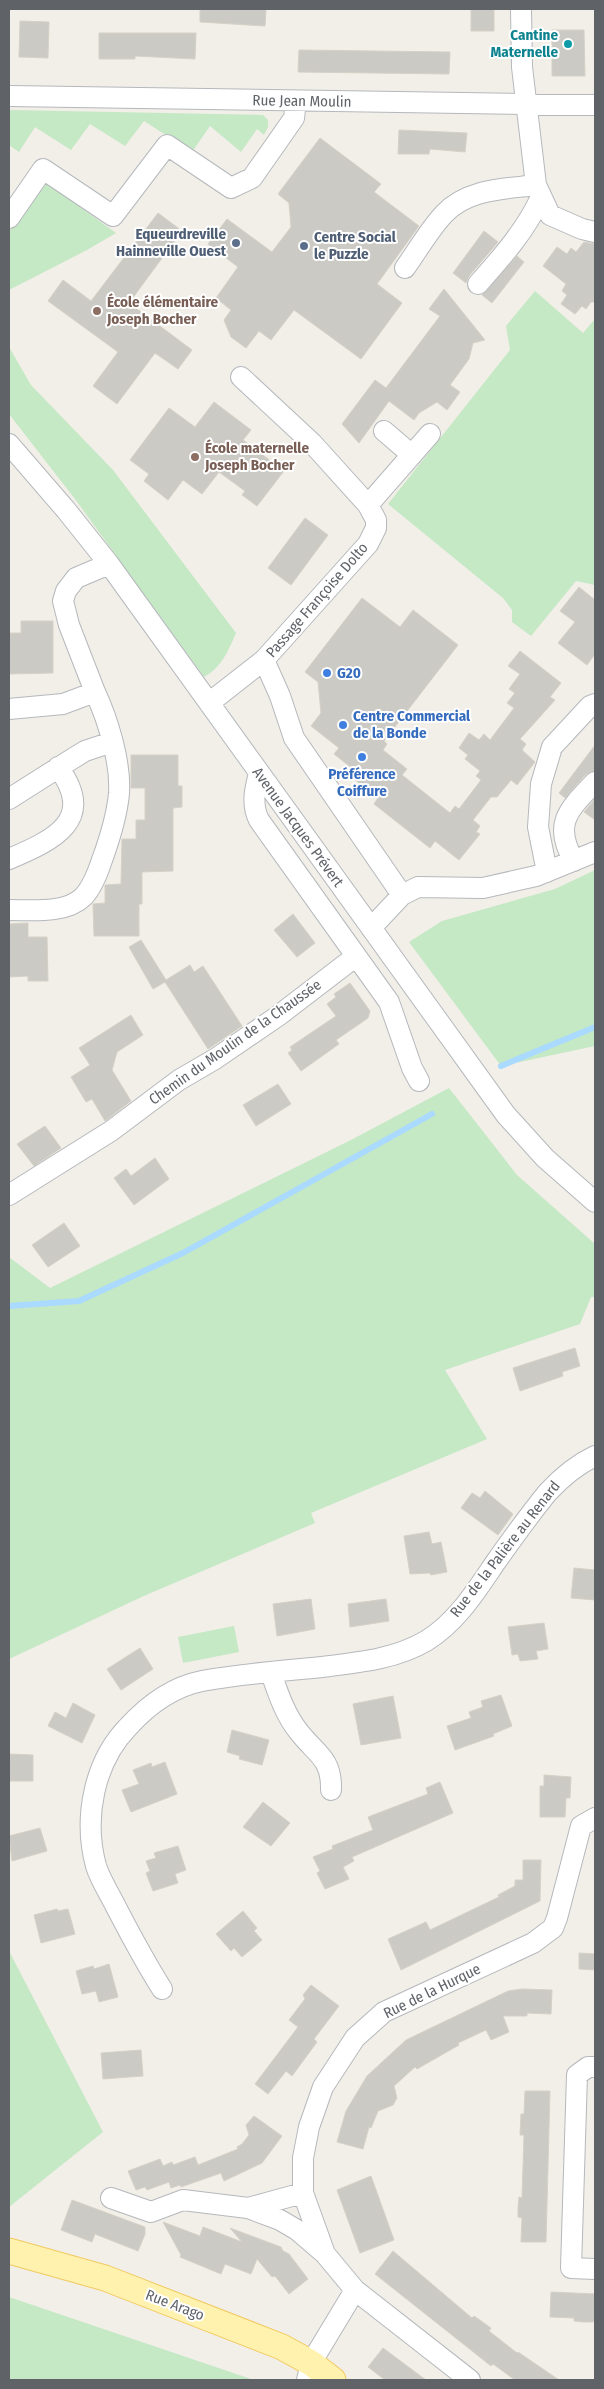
<svg xmlns="http://www.w3.org/2000/svg" width="604" height="2389" font-family="'Fira Sans Condensed',sans-serif">
	<rect width="100%" height="100%" fill="#f1efe8"/>
	<path fill="#c5e8c5" d="M9 110 263 115 268 120V127L264 135 257 129 241 152 210 126 192 152 144 121 125 146 90 124 71 150 35 127 19 152 9 145Z
		M44 181 116 233 87 250 9 290V231Z
		M535 291 583 333 595 319V585L576 581 531 636 512 622V610L503 598 388 504 510 350 506 326Z
		M9 347 31 385 113 470 236 633C228 651 222 667 204 677L75 499 9 414Z
		M595 870V1046L501 1066 409 942 442 921 555 889Z
		M449 1088 517 1175 595 1244V1297H591L580 1324 445 1370 487 1439 311 1513 315 1523 146 1595 9 1659V1257L50 1288 351 1140Z
		M234 1626 239 1652 183 1663 178 1637Z
		M9 1951 103 2132 9 2207Z
		M9 2297 254 2380H9Z"/>
	<g fill="none" stroke-linecap="round" stroke-linejoin="round">
		<path stroke="#aadaff" stroke-width="6" d="M501 1066 595 1027
			M9 1306 79 1301 183 1253 432 1114"/>
	</g>
	<path fill="#cccac5" stroke="#d6d1c6" d="M200 9H266L265 26 200 22Z
		M471 9H494V31H471Z
		M20 21 49 22 48 58 19 57Z
		M552 30H584L585 76H552Z
		M99 33H196L195 59 135 56V59H99Z
		M299 50 450 52 449 74 298 72Z
		M399 130 467 133 465 152 430 149 429 154H398Z
		M320 138 381 184 374 192 419 226 377 284 402 303 361 359 294 310 271 340 259 331 246 348 231 337 224 320 231 310 216 298 238 267 208 244 227 219 272 252 291 227 289 203 278 194Z
		M158 213 182 231 129 303 192 350 178 369 155 353 117 404 93 386 118 352 48 301 63 280 91 301Z
		M484 231 498 242 469 276 466 283 453 273Z
		M584 242 595 244V302H591L586 309 582 306 575 314 561 304 567 295 562 291 566 284 543 266 557 247 567 254 571 248 576 252Z
		M517 256 524 262 492 303 482 295Z
		M444 289 485 340 473 343 469 359 450 385 460 392 447 410 437 402 419 413 414 420 389 401 359 443 342 424 375 380 386 388 440 316 429 309Z
		M214 402 251 430 243 440 284 471 257 506 242 495 245 491 219 472 202 494 183 480 168 500 144 481 149 474 130 460 169 408 195 427Z
		M305 518 328 535 291 585 268 568Z
		M579 587 595 600V654L587 665 558 643 575 622 560 611Z
		M362 598 400 627 413 610 458 645 384 741 387 744 383 750 407 769 402 775 450 813 455 806 459 809 481 780 476 776 480 771 465 759 468 755 459 748 469 733 479 740 484 734 490 740 514 708 507 703 515 693 509 689 520 674 508 666 520 651 561 683 550 697 555 700 520 739 526 744 522 750 535 762 517 785 511 780 497 797H491L473 820 480 826 476 832 480 834 459 860 435 841 430 848 374 804 378 798 354 779 358 773 334 754 339 748 311 726 321 713 318 682 305 672Z
		M21 621H53V673L9 674V633H21Z
		M595 745V770L586 774 565 798 559 793Z
		M131 755H178V786H182V807L173 808V871L142 872V904H139V936H94L93 904 105 903V885L121 884 122 839H136V820H145V788H131Z
		M595 799V820L584 812Z
		M293 914 315 943 297 957 274 930Z
		M28 923V937H47L48 981H28V976L9 977V924Z
		M141 940 166 980 190 965 194 972 203 966 242 1026 208 1049 165 982 153 989 129 947Z
		M350 983 370 1011 368 1018 336 1040 339 1044 301 1071 288 1053 292 1050 290 1047 336 1016 327 1004 336 997 334 994Z
		M131 1015 143 1035 117 1052 112 1070 131 1101 105 1121 92 1099 86 1102 71 1077 90 1065 79 1048Z
		M278 1084 291 1104 256 1126 243 1105Z
		M45 1126 61 1148 34 1166 17 1144Z
		M155 1158 169 1179 134 1205 114 1178 126 1169 131 1176Z
		M64 1223 80 1246 48 1267 32 1245Z
		M575 1348 580 1366 562 1372 563 1376 520 1391 513 1368Z
		M485 1491 513 1514 498 1535 461 1508 472 1493 480 1498Z
		M429 1532 432 1544 441 1542 447 1572 431 1575 430 1573 410 1574 404 1536Z
		M574 1568 595 1570V1600L571 1598Z
		M311 1599 315 1629 277 1636 273 1604Z
		M386 1599 389 1621 350 1627 348 1604Z
		M544 1623 548 1649 536 1651 538 1659 520 1661 518 1654 512 1655 508 1627Z
		M140 1648 153 1669 121 1690 107 1669Z
		M501 1695 512 1726 493 1734 494 1736 455 1750 447 1726 471 1718 469 1712 483 1707 481 1701Z
		M393 1696 401 1738 361 1745 353 1704Z
		M73 1703 95 1715 82 1743 48 1726 55 1712 66 1718Z
		M232 1730 269 1740 262 1765 239 1759 240 1756 227 1752Z
		M9 1754 33 1755V1781H9Z
		M165 1762 177 1794 131 1812 122 1790 139 1784 133 1770 151 1763 152 1767Z
		M544 1775 571 1777 570 1798H566L565 1817H540V1786H544Z
		M440 1782 453 1813 352 1857 354 1861 343 1867 349 1879 325 1889 317 1873 320 1871 313 1857 333 1849 332 1846 373 1830 368 1817 428 1794 426 1788Z
		M263 1802 290 1823 271 1846 243 1827Z
		M40 1828 47 1851 12 1861 9 1836Z
		M178 1846 186 1870 175 1874 178 1883 153 1891 146 1873 150 1871 146 1861 156 1858 154 1853Z
		M523 1860H541L540 1901 401 1970 388 1939 426 1922 430 1930 499 1897 498 1895 515 1886V1880H523Z
		M57 1909 58 1911 68 1909 75 1934 41 1943 34 1915Z
		M243 1911 257 1928 254 1931 262 1940 242 1957 234 1948 231 1951 216 1934Z
		M579 1953 595 1954V1970L579 1969Z
		M109 1964 118 1997 99 2002 96 1991 82 1994 76 1971 93 1966 94 1969Z
		M311 1985 339 2006 314 2039 317 2042 292 2076 286 2071 268 2094 255 2084 298 2027 289 2020 305 1999 303 1995Z
		M522 1989 552 1990 551 2014 527 2013V2016H503L509 2032 491 2040 486 2030 458 2043 459 2045 417 2069 415 2067 394 2086 397 2098 393 2105 378 2111 371 2128 369 2127 363 2149 337 2142 346 2111 367 2076 406 2040 508 1991Z
		M141 2050 143 2076 103 2079 101 2053Z
		M525 2091H550L546 2242H521L522 2218 518 2217V2208L519 2197 522 2198 524 2135H520L521 2114H524Z
		M254 2116 282 2136 262 2163 224 2181 221 2173 181 2187 180 2185 171 2188 169 2182 147 2190 145 2187 136 2190 128 2171 160 2159 163 2166 172 2162 173 2165 195 2157 198 2165 238 2149 237 2147 242 2144 249 2135 246 2125Z
		M371 2176 394 2240 360 2253 337 2190Z
		M72 2200 145 2227V2234L138 2251 95 2234 92 2242 61 2230Z
		M163 2222 200 2236 203 2227 242 2242 230 2228 281 2247 283 2251 289 2254 308 2279 289 2294 275 2276 272 2277 257 2259 251 2274 225 2264 221 2274 180 2257 181 2255Z
		M393 2251 472 2318 474 2316 491 2328 489 2331 517 2353 518 2352 559 2380H515L493 2364 491 2366 375 2274Z
		M551 2292 595 2294V2319L593 2322H583L574 2321V2318L550 2317Z
		M383 2348 426 2380H385L368 2367Z"/>
	<g fill="none" stroke-linecap="round" stroke-linejoin="round">
		<g stroke="#b5b8bc" stroke-width="22">
			<path id="minor" d="M521 9 522 67 536 185 550 215 582 229 595 232
				M9 96 595 105
				M9 218 43 169 113 216 167 145 231 188 252 178 294 118 296 101
				M405 268C418 250 429 230 444 214 467 189 504 189 536 185
				M478 284C502 257 526 230 541 197
				M384 431 412 455
				M9 444 66 510 109 564 506 1115 545 1158 595 1202
				M368 505 430 434
				M264 660 280 696 294 738 402 895
				M95 692 69 625 63 601 66 591 76 578 109 564
				M209 703 264 660 368 544 376 528V520L368 505 312 443 241 377
				M9 709 63 704 95 692C108 720 121 762 119 793 117 816 110 838 102 860 98 872 92 888 83 897 66 914 31 910 9 910
				M259 773C255 789 251 804 259 820L389 1002 412 1068 419 1081
				M9 799 72 759 85 751 112 742
				M9 859C54 840 97 820 58 767
				M574 861C552 824 569 809 595 782
				M547 872 538 827 541 784 552 747 590 706 595 704
				M371 928 402 895 418 887 483 888 536 876 595 852
				M9 1195 111 1131 179 1080 215 1059 278 1016 355 957
				M271 1673C278 1693 285 1715 299 1732 316 1754 332 1758 331 1790
				M162 1989C145 1962 130 1934 115 1905 109 1893 100 1879 96 1866 83 1818 94 1762 128 1727 148 1705 172 1687 202 1681 244 1673 287 1671 330 1666 363 1662 397 1658 426 1641 456 1623 476 1591 495 1563 512 1539 529 1515 548 1492 562 1477 576 1465 595 1456
				M595 2067H588L577 2075 571 2268 595 2269
				M111 2198 151 2212 183 2200 248 2208 280 2220 297 2230 325 2254
				M248 2208 303 2193
				M307 2380 311 2363 355 2290
				M470 2380 355 2290 325 2254 303 2193V2158L309 2127 323 2087 355 2038 384 2012 533 1943 553 1928 557 1918 581 1826 595 1818"/>
		</g>
		<g stroke="#f2c960" stroke-width="27">
			<path id="major" d="M9 2251 105 2278 282 2347 311 2363 333 2380"/>
		</g>
		<use href="#minor" stroke="#fff" stroke-width="20"/>
		<use href="#major" stroke="#fff2af" stroke-width="25"/>
	</g>
	<circle fill="#0f9aa8" stroke="#fff" stroke-width="2" cx="568" cy="44" r="5"/>
	<g fill="#5c6f8a" stroke="#fff" stroke-width="2">
		<circle cx="236" cy="243" r="5"/>
		<circle cx="304" cy="246" r="5"/>
	</g>
	<g fill="#8d6e63" stroke="#fff" stroke-width="2">
		<circle cx="97" cy="311" r="5"/>
		<circle cx="195" cy="457" r="5"/>
	</g>
	<g fill="#3f7fe0" stroke="#fff" stroke-width="2">
		<circle cx="327" cy="673" r="5"/>
		<circle cx="343" cy="725" r="5"/>
		<circle cx="362" cy="757" r="5"/>
	</g>
	<g text-anchor="middle" stroke-width="4" stroke-linejoin="round" paint-order="stroke">
		<g font-size="15" font-weight="bold" fill="#0d838f" stroke="#fff" text-anchor="end">
			<text x="558" y="40">Cantine<tspan x="558" dy="17">Maternelle</tspan></text>
		</g>
		<g font-size="15" fill="#5f6368" stroke="#fff">
			<text transform="translate(302 101) rotate(1)" y="5">Rue Jean Moulin</text>
			<text transform="translate(317 600) rotate(-49)" y="5">Passage Françoise Dolto</text>
			<text transform="translate(298 827) rotate(54)" y="5">Avenue Jacques Prévert</text>
			<text transform="translate(235 1042) rotate(-35)" y="5">Chemin du Moulin de la Chaussée</text>
			<text transform="translate(505 1549) rotate(-52)" y="5">Rue de la Palière au Renard</text>
			<text transform="translate(432 1991) rotate(-26)" y="5">Rue de la Hurque</text>
			<text transform="translate(175 2305) rotate(21)" y="5">Rue Arago</text>
		</g>
		<g font-size="15" font-weight="bold" fill="#4e5e75" stroke="#fff" text-anchor="end">
			<text x="226" y="239">Equeurdreville<tspan x="226" dy="17">Hainneville Ouest</tspan></text>
			<text x="314" y="242" text-anchor="start">Centre Social<tspan x="314" dy="17">le Puzzle</tspan></text>
		</g>
		<g font-size="15" font-weight="bold" fill="#785e54" stroke="#fff" text-anchor="start">
			<text x="107" y="307">École élémentaire<tspan x="107" dy="17">Joseph Bocher</tspan></text>
			<text x="205" y="453">École maternelle<tspan x="205" dy="17">Joseph Bocher</tspan></text>
		</g>
		<g font-size="15" font-weight="bold" fill="#366cbe" stroke="#fff" text-anchor="start">
			<text x="337" y="678">G20</text>
			<text x="353" y="721">Centre Commercial<tspan x="353" dy="17">de la Bonde</tspan></text>
			<text x="362" y="779" text-anchor="middle">Préférence<tspan x="362" dy="17">Coiffure</tspan></text>
		</g>
	</g>
	<rect width="604" height="2389" fill="none" stroke="#5f6368" stroke-width="20"/>
</svg>
